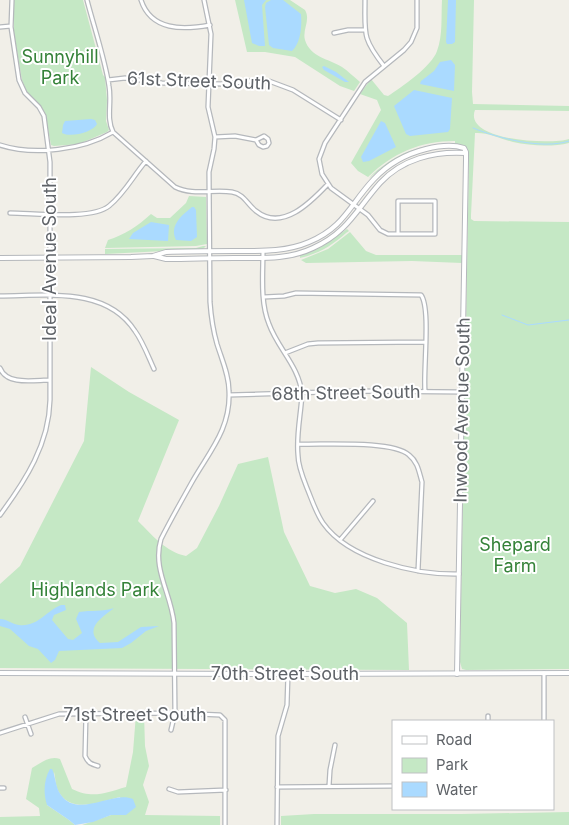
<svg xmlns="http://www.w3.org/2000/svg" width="569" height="825" font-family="Inter,sans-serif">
	<rect width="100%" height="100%" fill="#f1efe8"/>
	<path fill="#c5e8c5" d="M14 0H83L103 75 105 77 107 100 106 121 109 130 107 132 79 144 54 146 51 145 45 113 40 105 27 92 22 80 14 34Z
		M235 0H290L305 10C311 20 302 30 305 40 310 57 329 59 342 67 348 71 354 77 360 82L354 91 340 86 295 57 265 52H247Z
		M442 0H474L472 92 473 104 569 106V111L475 110C463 141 551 145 569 139V143C553 147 530 146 513 142 501 139 487 132 475 133L471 215V219L474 221 569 222V669L466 670 462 669 460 662 469 159 467 148C461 143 452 144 444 145 417 147 389 159 369 179 371 175 378 169 383 166 405 149 428 144 455 143V141C420 141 393 153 368 177L358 171 351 163 381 110 377 100 360 94 371 79 384 95 388 96C402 87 432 66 437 51 443 35 441 17 442 0Z
		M189 196 206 197 207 244 196 246 105 248 108 240C124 235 138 226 151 214L157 218H170L186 203Z
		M347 229 349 231 346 233C333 245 318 254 300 258V255L324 245Z
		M350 232 366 251 376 255H463L462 263 412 261 306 263 301 260 328 249Z
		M203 246H206L203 249 105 254V249L196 248Z
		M91 367 129 392 179 420 138 521C152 535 166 552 186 556L197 548 219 506 238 464 268 457 284 532 310 586 335 593 356 589 377 598 407 623 409 670 0 668V584L20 566 84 441Z
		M136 714H144L145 746 149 766 143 785 149 802 145 815 220 816V825H82L111 815H126L120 797C102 801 74 814 60 794 55 787 56 780 54 772L47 805 69 820 75 825H0V817L40 816 39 808 26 799 32 768C41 763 50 755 60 759L72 789C93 799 105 793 126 787L133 752Z
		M569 812V825H281V816L314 814H461Z"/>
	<path fill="#aadaff" d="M244 0H266L262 5 265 46H259L252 43Z
		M271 0H283L301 14C302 25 301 43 292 51L273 48 269 45 265 7 266 3Z
		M448 0H456L455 42 452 44H447L446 42Z
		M451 60 455 65 454 91 420 84 421 81 434 71 440 62Z
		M324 66 336 72 349 82H345L324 70 322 67Z
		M414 90 452 98 450 129 448 132 410 136 406 134 394 106Z
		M91 119 95 120 97 124C93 132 71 138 62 133L63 125 65 121Z
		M381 121 385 123 396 147 369 161 363 162 361 157Z
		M192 207H194L196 210 197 237 191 241 176 240C169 226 181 216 192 207Z
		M151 222 169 225 168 241 129 239 133 233Z
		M61 605H65L66 610 54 615 52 620 68 639 73 640 82 633 76 619 79 612C91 610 103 612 114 608 103 617 83 628 100 643L118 642 141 627 159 626 146 631 131 643 122 648 59 651 55 660 51 663 38 649 29 646 10 629 0 626V619C7 619 12 624 19 625 38 627 46 611 61 605Z
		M50 769H52C56 777 55 787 61 795 78 819 113 790 133 799L136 807 126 815H111L93 822 75 825 69 820 47 805C43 793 44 779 50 769Z"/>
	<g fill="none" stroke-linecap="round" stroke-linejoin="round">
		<path stroke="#aadaff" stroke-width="1" d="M473 128C498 138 542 150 569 141
			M502 315 528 325 569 320"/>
		<g stroke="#b5b8bc" stroke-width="5.5">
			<path id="minor" d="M87 0C94 27 105 59 109 86 112 102 106 118 113 132
				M141 0C151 31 183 30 210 25
				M365 0C365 34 362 38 384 66
				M0 27 11 26
				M334 33 348 30H365
				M108 80 125 78 162 83 227 84 257 80 269 81 293 90 341 120
				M215 137 235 136 256 140 259 145 263 147 267 146 269 143 268 139 264 136 256 140
				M0 145C34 156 83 150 113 132L175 187C193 196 213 189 232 192 244 194 247 204 256 211 282 232 311 202 328 184
				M10 213C34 213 92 220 109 206 125 193 133 176 146 161
				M398 234V201H435V234H388L380 230 368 215 331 188 322 174 319 159 325 143 365 82 404 50 411 42 417 28V0
				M263 251C263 274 260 302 269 324 278 349 299 366 302 394 301 414 296 435 298 455 298 466 303 478 307 488 312 500 316 513 323 523 349 560 417 575 459 574
				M0 296C46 296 106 286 135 331 143 342 148 356 154 369
				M264 297 284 296 296 293 421 295C431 308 423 371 425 391
				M285 353 308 344 318 343 425 342
				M0 368C7 386 35 380 50 380
				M229 395 358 391 462 392
				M298 444C323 445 392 440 409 455 418 462 419 472 422 482L418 571
				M0 515C26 480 49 444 50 400V162L44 116 39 107 25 93 19 80 11 27 12 0
				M340 540 373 501
				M544 673V721
				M86 714 85 756C88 763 91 764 98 766
				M488 716V721
				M25 717 31 734
				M171 730 175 713 174 623C171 593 152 569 161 539 171 519 182 500 192 482 209 452 231 429 229 391 229 375 222 360 217 344 213 330 211 316 210 302L209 172 214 149 215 137 208 107 211 34 204 0
				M0 733 59 714 175 713 220 715 225 720V825
				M329 786 330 770 335 745
				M277 787 393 786
				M0 788H4
				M169 789 178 792 226 790
				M277 825 278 736 287 705 288 674"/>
		</g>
		<g stroke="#b5b8bc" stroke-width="6">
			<path id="tertiary" d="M154 256 166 259C189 259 211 258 234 258 261 258 288 260 313 248 348 232 356 210 380 183 402 159 434 151 466 153
				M0 258 131 257 153 256 166 252C189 251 212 251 234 251 260 251 286 252 309 242 345 227 350 204 374 179 388 164 406 154 426 149 438 146 452 144 464 148L466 152V160L457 674"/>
		</g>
		<g stroke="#b6babf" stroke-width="6">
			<path id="secondary" d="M0 673 288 674 569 673"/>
		</g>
		<use href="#minor" stroke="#fff" stroke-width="3"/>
		<use href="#tertiary" stroke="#fff" stroke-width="4"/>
		<use href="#secondary" stroke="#fff" stroke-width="4"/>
	</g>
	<g text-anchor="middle" stroke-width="4" stroke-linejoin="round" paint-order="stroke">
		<g font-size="18" fill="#348238" stroke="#fff">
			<text x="60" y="63">Sunnyhill<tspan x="60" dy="21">Park</tspan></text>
			<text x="515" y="551">Shepard<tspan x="515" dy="21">Farm</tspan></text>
			<text x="95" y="596">Highlands Park</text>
		</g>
		<g font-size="18" fill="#5f6368" stroke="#fff">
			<text transform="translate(199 81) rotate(2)" y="6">61st Street South</text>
			<text transform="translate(50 259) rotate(-90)" y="6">Ideal Avenue South</text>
			<text transform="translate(346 393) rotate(-1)" y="6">68th Street South</text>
			<text transform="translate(462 410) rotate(-89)" y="6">Inwood Avenue South</text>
			<text x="285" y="680">70th Street South</text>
			<text x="135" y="721">71st Street South</text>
		</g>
	</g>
	<rect x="392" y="720" width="162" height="90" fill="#ffffff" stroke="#bfc1c3"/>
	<rect x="402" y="736" width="25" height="8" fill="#ffffff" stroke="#bfc1c3"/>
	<text x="436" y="745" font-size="15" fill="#5f6368">Road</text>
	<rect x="402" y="758" width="25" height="15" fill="#c5e8c5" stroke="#bfc1c3"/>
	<text x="436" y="770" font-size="15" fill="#5f6368">Park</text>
	<rect x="402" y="782" width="25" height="15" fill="#aadaff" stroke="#bfc1c3"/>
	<text x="436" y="795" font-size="15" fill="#5f6368">Water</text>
</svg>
